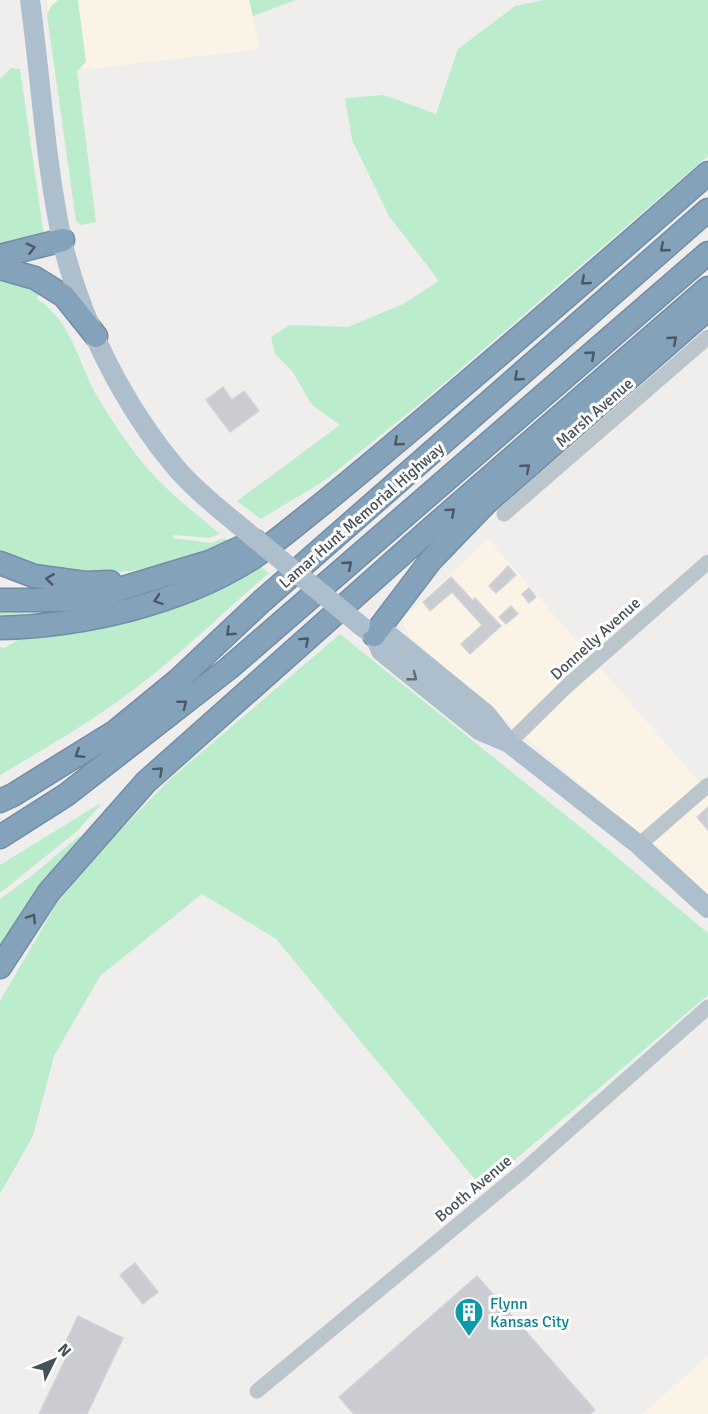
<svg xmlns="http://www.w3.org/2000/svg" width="708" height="1414" font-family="Signika,sans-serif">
	<rect width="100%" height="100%" fill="#f0eded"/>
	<path fill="#fbf4e6" d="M47 0H249L260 49 88 69 56 67Z
		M488 539 708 792V895L410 637 402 619Z
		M708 1356V1414H642Z"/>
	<path fill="#bbedcd" d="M58 0H78L86 62 77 71 96 222 81 225 76 221 47 15 51 6Z
		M249 0H296L253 16Z
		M544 0H708V156L428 397 324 481 261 519 237 501 340 425 312 405 292 371 275 354 271 337 290 325 348 327 403 304 439 281 389 216 352 140 345 98 384 95 436 114 458 49 515 6Z
		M11 68 20 69 44 236 0 249V79Z
		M0 281 15 283 39 294 37 299C73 321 78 364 98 398 115 426 135 456 158 480 177 499 199 516 220 534L209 538 174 535 173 538 211 543 225 538 228 541C173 564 119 580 58 573 39 570 18 561 0 555Z
		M261 567 269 573C219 616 171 664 117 702 80 728 40 752 0 775V647L4 648 18 640 99 629 135 619 202 595Z
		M0 603 74 609 0 618Z
		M340 634 594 838 708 933V995L482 1188 276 939 202 894 100 976 54 1056 33 1136 0 1194V1001L57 903 104 847 169 780Z
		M99 804 100 806 76 832 0 893V865Z
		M79 836 81 837 47 879 0 947V899L34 874Z"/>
	<path fill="#caccd2" stroke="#d1d3d9" stroke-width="1.5" d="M223 387 232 400 244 391 259 411 230 432 206 400Z
		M508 566 516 575 496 593 489 586Z
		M451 577 473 601 475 598 501 626 470 654 461 644 482 625 452 592 430 611 423 602Z
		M529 588 536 597 529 603 522 594Z
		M511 606 518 614 506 624 499 617Z
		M708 807V830L697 817Z
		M135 1263 158 1292 143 1304 120 1275Z
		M477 1276 595 1410 590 1414H354L339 1397Z
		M78 1316 123 1338 87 1414H39L66 1358 60 1354Z"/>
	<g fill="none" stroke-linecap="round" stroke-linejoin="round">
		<g stroke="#718da7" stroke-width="25">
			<path id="highway" d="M0 256 63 240
				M0 268 35 278 64 296 96 336
				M0 563 34 576 85 583 110 582
				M0 600H65L96 596 209 562 255 541
				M0 628C83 626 180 604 251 559 272 545 292 528 312 512 357 476 400 439 444 402 533 326 621 250 708 173
				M374 635 431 560 486 503 708 309
				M0 801 13 795 116 731 177 681 262 601 708 210
				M0 837 66 795 229 668 708 253
				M0 967 49 892 146 782 427 532 708 288"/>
		</g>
		<path stroke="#bbc5cc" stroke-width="15" d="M504 514 708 337
			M509 743 568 685 708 562
			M639 845 708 785
			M257 1391 524 1170 708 1007"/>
		<path stroke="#adbecc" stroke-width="20" d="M30 0C41 80 45 161 62 240 80 320 125 408 178 470 190 484 204 496 218 508
			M361 626 374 635 381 651 413 677 479 730 509 743 639 845 708 908
			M374 635H389L486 714 507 741"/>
		<use href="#highway" stroke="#85a2bb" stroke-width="22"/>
		<path stroke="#adbecc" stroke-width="20" d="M218 508 360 625"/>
	</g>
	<defs><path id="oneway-chevron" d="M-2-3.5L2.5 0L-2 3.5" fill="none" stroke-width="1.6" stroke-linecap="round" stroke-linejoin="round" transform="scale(1.5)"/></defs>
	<g stroke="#4c5964">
		<use href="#oneway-chevron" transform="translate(31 248) rotate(-14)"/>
		<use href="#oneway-chevron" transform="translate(664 248) rotate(139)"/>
		<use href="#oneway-chevron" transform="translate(585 281) rotate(139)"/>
		<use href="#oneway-chevron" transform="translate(673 340) rotate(-41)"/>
		<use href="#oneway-chevron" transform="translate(591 355) rotate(-41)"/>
		<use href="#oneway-chevron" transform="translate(518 377) rotate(139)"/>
		<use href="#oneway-chevron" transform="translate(398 442) rotate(139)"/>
		<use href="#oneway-chevron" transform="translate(526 468) rotate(-41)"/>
		<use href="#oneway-chevron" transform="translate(451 512) rotate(-41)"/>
		<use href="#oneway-chevron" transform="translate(348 565) rotate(-41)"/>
		<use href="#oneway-chevron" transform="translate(50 579) rotate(-173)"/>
		<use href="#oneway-chevron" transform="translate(158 600) rotate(161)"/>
		<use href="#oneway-chevron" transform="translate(230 632) rotate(137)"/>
		<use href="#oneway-chevron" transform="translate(305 641) rotate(-42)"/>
		<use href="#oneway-chevron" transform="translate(183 704) rotate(-38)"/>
		<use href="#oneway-chevron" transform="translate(79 754) rotate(148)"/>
		<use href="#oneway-chevron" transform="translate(159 771) rotate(-42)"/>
		<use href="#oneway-chevron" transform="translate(32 918) rotate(-57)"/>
	</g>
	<use stroke="#606c76" href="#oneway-chevron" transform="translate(413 677) rotate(39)"/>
	<defs>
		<g id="building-pin" transform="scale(1.5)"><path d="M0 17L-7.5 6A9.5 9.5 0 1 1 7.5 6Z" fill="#0f9aa8" stroke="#fff"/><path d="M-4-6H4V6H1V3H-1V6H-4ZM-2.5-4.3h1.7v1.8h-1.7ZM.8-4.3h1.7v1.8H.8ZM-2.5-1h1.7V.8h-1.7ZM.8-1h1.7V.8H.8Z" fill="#fff"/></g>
	</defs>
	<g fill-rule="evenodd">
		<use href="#building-pin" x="469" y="1312"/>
	</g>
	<g text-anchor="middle" stroke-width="6" stroke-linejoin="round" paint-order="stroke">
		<g font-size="16" fill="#46515a" stroke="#fff">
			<text transform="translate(594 412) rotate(-41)" y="6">Marsh Avenue</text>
			<text transform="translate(361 515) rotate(-41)" y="6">Lamar Hunt Memorial Highway</text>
			<text transform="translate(595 638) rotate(-42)" y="6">Donnelly Avenue</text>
			<text transform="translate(473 1188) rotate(-40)" y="6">Booth Avenue</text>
		</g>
		<g font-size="16" fill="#0d838f" stroke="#fff" text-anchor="start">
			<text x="490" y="1309">Flynn<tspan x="490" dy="18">Kansas City</tspan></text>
		</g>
	</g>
	<g transform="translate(54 1360) rotate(47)" stroke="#ffffff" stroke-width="4.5" paint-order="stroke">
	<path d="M0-4.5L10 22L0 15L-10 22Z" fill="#46515a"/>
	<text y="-9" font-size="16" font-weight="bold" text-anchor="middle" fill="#46515a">N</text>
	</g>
</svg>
